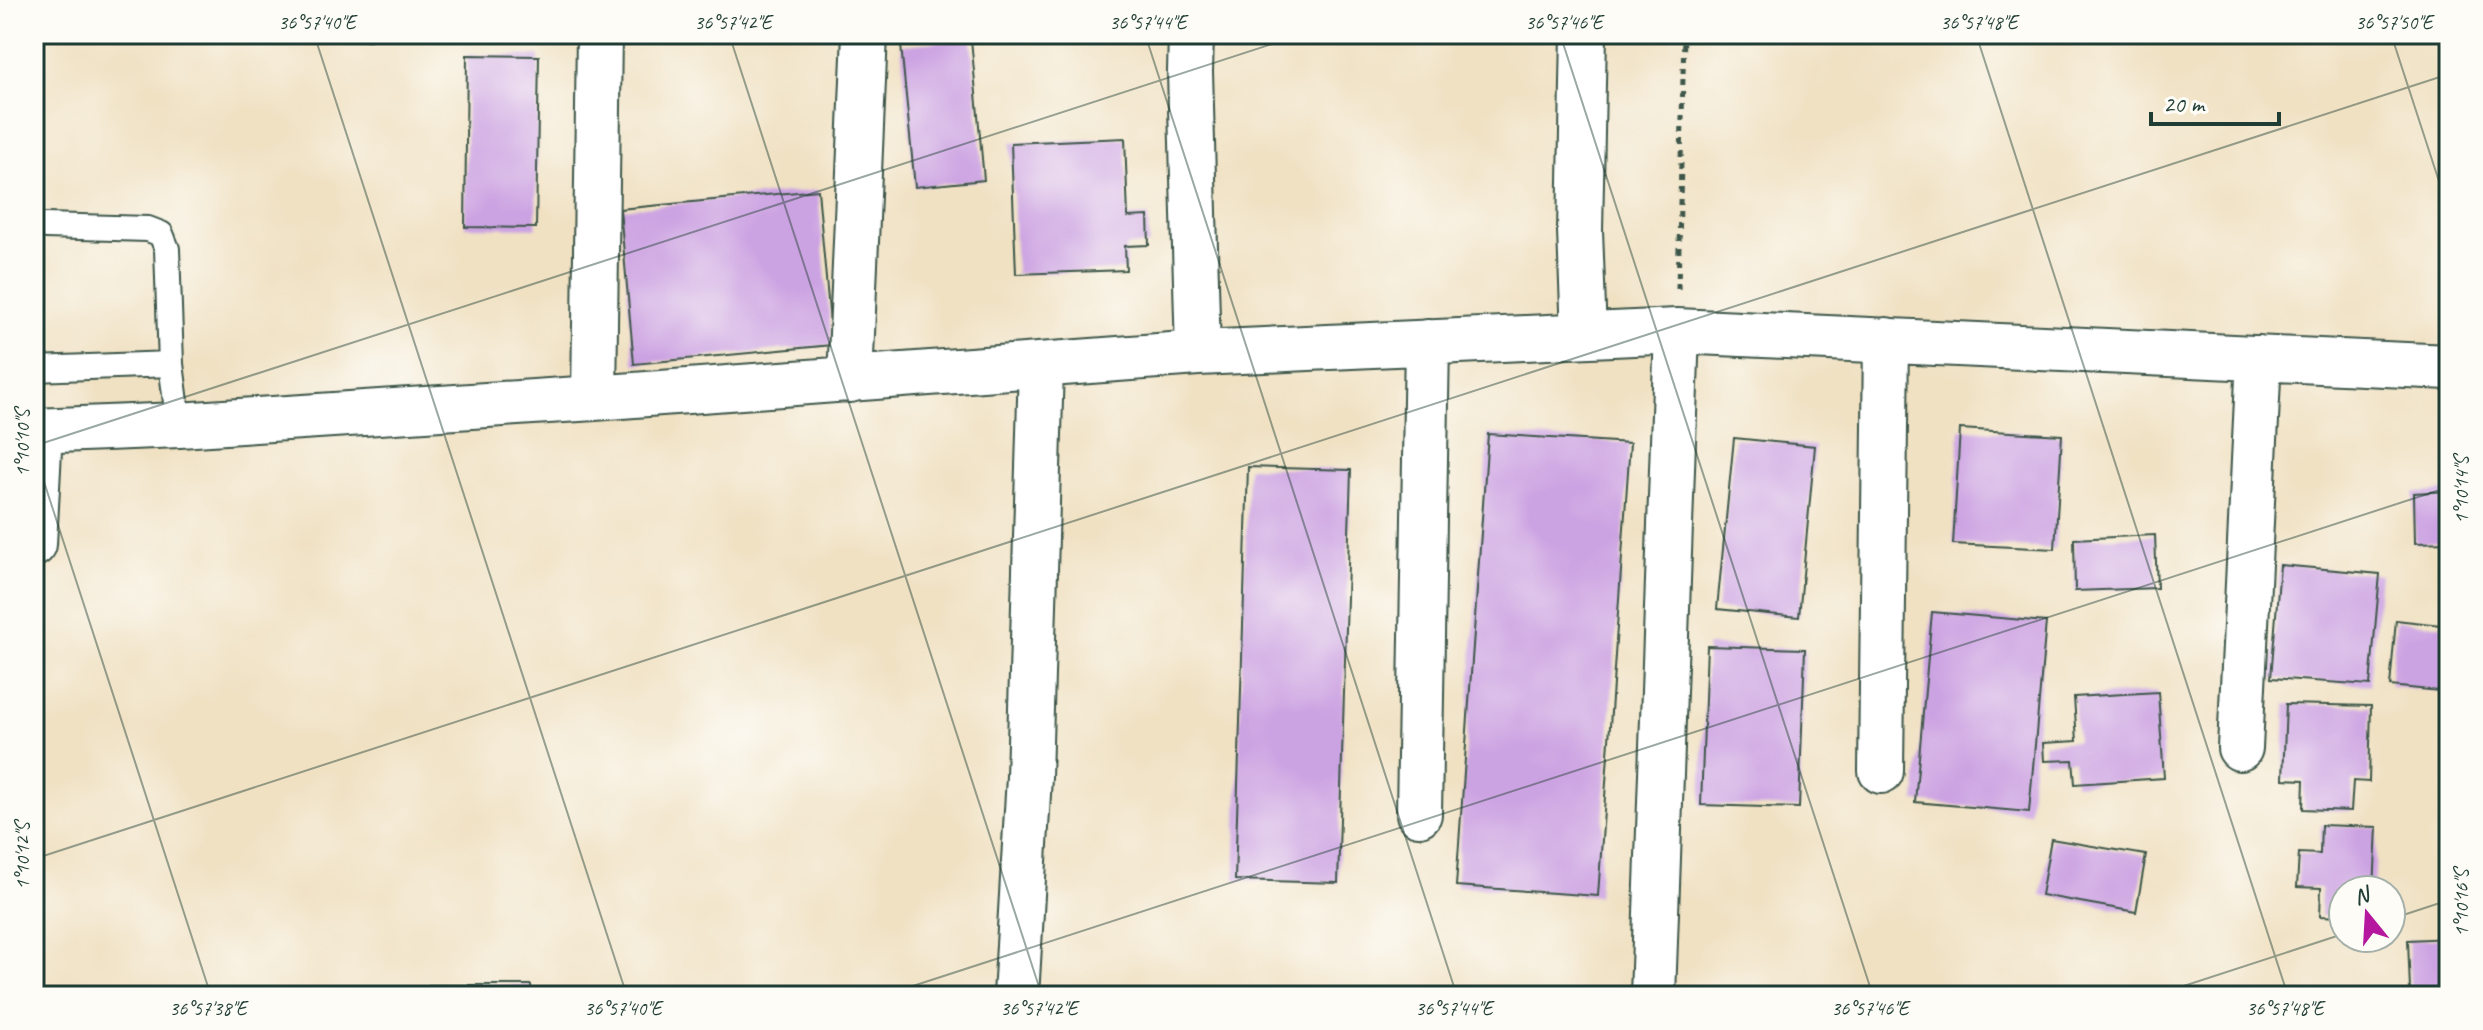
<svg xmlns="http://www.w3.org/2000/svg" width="2483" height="1030" font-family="Caveat,sans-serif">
	<rect width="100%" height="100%" fill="#fdfcf7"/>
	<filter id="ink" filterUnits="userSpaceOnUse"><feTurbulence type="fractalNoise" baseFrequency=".0125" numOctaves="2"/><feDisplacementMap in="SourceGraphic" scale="16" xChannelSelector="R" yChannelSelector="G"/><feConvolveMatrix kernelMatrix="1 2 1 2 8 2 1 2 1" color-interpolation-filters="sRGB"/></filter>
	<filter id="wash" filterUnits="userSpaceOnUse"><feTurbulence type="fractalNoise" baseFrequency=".006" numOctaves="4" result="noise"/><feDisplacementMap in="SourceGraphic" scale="32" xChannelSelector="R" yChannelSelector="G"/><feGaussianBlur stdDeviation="1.8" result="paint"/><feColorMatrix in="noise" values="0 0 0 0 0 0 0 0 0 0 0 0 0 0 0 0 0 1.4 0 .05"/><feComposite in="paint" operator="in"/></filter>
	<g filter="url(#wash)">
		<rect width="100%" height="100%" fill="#f0e1c3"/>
		<g id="blocks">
			<path fill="#cca3e2" d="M245 34H370V40L245 42Z
				M971 39 984 180 915 187 901 45Z
				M467 55 539 56 536 228 465 227Z
				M1125 138 1128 217 1148 216 1149 245 1125 246 1126 270 1016 274 1011 143Z
				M818 190 832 345 634 364 620 209Z
				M1960 429 2062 435 2055 549 1953 544Z
				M1488 434 1630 443 1598 896 1456 886Z
				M1734 438 1815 446 1799 617 1717 609Z
				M1248 467 1351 470 1338 883 1235 880Z
				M2449 491V542L2415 543 2414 493Z
				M2155 535 2157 588 2075 591 2074 539Z
				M2280 565 2380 574 2370 685 2271 678Z
				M1932 612 2046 622 2029 812 1915 802Z
				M2396 620 2449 626V692L2390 686Z
				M1707 646 1805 649 1799 808 1701 805Z
				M2158 692 2164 778 2075 784 2073 760 2044 761 2043 743 2077 741 2074 697Z
				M2286 704 2371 706 2369 782 2353 781 2351 811 2303 809 2304 780 2283 779Z
				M2321 825 2377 827 2374 890H2343V917L2320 916 2321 888 2297 887 2299 853 2320 854Z
				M2051 839 2146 855 2136 912 2041 895Z
				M2449 938V989L2410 990 2408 940Z
				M429 985H531V996H429Z"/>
		</g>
	</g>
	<g filter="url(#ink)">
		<use href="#blocks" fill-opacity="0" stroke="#3e5649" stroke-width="2"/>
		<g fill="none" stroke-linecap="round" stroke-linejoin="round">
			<g stroke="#3e5649" stroke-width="28">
				<path id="lane" d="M46 226 148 229 161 234 167 249 171 364 179 425
					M34 369 171 364"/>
			</g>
			<g stroke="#3e5649" stroke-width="48">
				<path id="street" d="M1191 34 1190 72 1198 353
					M1584 34 1580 231 1584 335
					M850 380 865 34
					M594 398 599 34
					M34 431 179 425 594 398 1198 353 1677 331 2449 367
					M34 544 40 431
					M2240 748 2259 358
					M1881 771 1886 340
					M1419 814 1427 342
					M1016 996 1029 777 1041 365
					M1653 996 1677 331"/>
			</g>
			<path stroke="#3e5649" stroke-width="5" stroke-dasharray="6 6" stroke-linecap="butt" d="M1678 289 1684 34"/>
			<use href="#lane" stroke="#fff" stroke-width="24"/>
			<use href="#street" stroke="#fff" stroke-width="44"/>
		</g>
	</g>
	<path fill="none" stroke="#1f3d34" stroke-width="2" stroke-opacity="0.45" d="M314 34 627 996M729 34 1042 996M1145 34 1457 996M1560 34 1873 996M1976 34 2288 996M2391 34 2449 212M34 446 1303 34M34 451 211 996M34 859 2449 74M2391 919 2449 900M882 996 2449 487M2153 996 2343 934"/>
	<rect width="2483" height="1030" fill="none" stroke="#fdfcf7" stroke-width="88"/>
	<g transform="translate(2367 914) rotate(342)"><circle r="38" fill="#fdfcf7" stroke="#a4b0a9" stroke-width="2"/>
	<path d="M0-6L14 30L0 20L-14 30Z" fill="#b5179e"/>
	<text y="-12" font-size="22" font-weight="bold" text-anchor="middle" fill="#1f3d34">N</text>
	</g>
	<path d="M2151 112v12h128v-12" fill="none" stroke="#1f3d34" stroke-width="4"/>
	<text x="2163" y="112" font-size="24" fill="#1f3d34" stroke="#fdfcf7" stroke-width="6" paint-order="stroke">20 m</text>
	<rect x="44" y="44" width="2395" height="942" fill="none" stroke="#1f3d34" stroke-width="3"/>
	<g font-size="20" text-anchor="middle" fill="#1f3d34">
		<text x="317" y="29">36°57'40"E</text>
		<text x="733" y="29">36°57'42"E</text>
		<text x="1148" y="29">36°57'44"E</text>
		<text x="1564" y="29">36°57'46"E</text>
		<text x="1979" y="29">36°57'48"E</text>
		<text x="2394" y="29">36°57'50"E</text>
		<text transform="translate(22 443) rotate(-90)" y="7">1°10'10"S</text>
		<text transform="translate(2461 490) rotate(-90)" y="7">1°10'14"S</text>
		<text transform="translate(22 856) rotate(-90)" y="7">1°10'12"S</text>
		<text transform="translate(2461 903) rotate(-90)" y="7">1°10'16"S</text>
		<text x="208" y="1015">36°57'38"E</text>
		<text x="623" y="1015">36°57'40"E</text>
		<text x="1039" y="1015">36°57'42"E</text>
		<text x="1454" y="1015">36°57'44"E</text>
		<text x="1870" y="1015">36°57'46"E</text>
		<text x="2285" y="1015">36°57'48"E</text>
	</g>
</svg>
